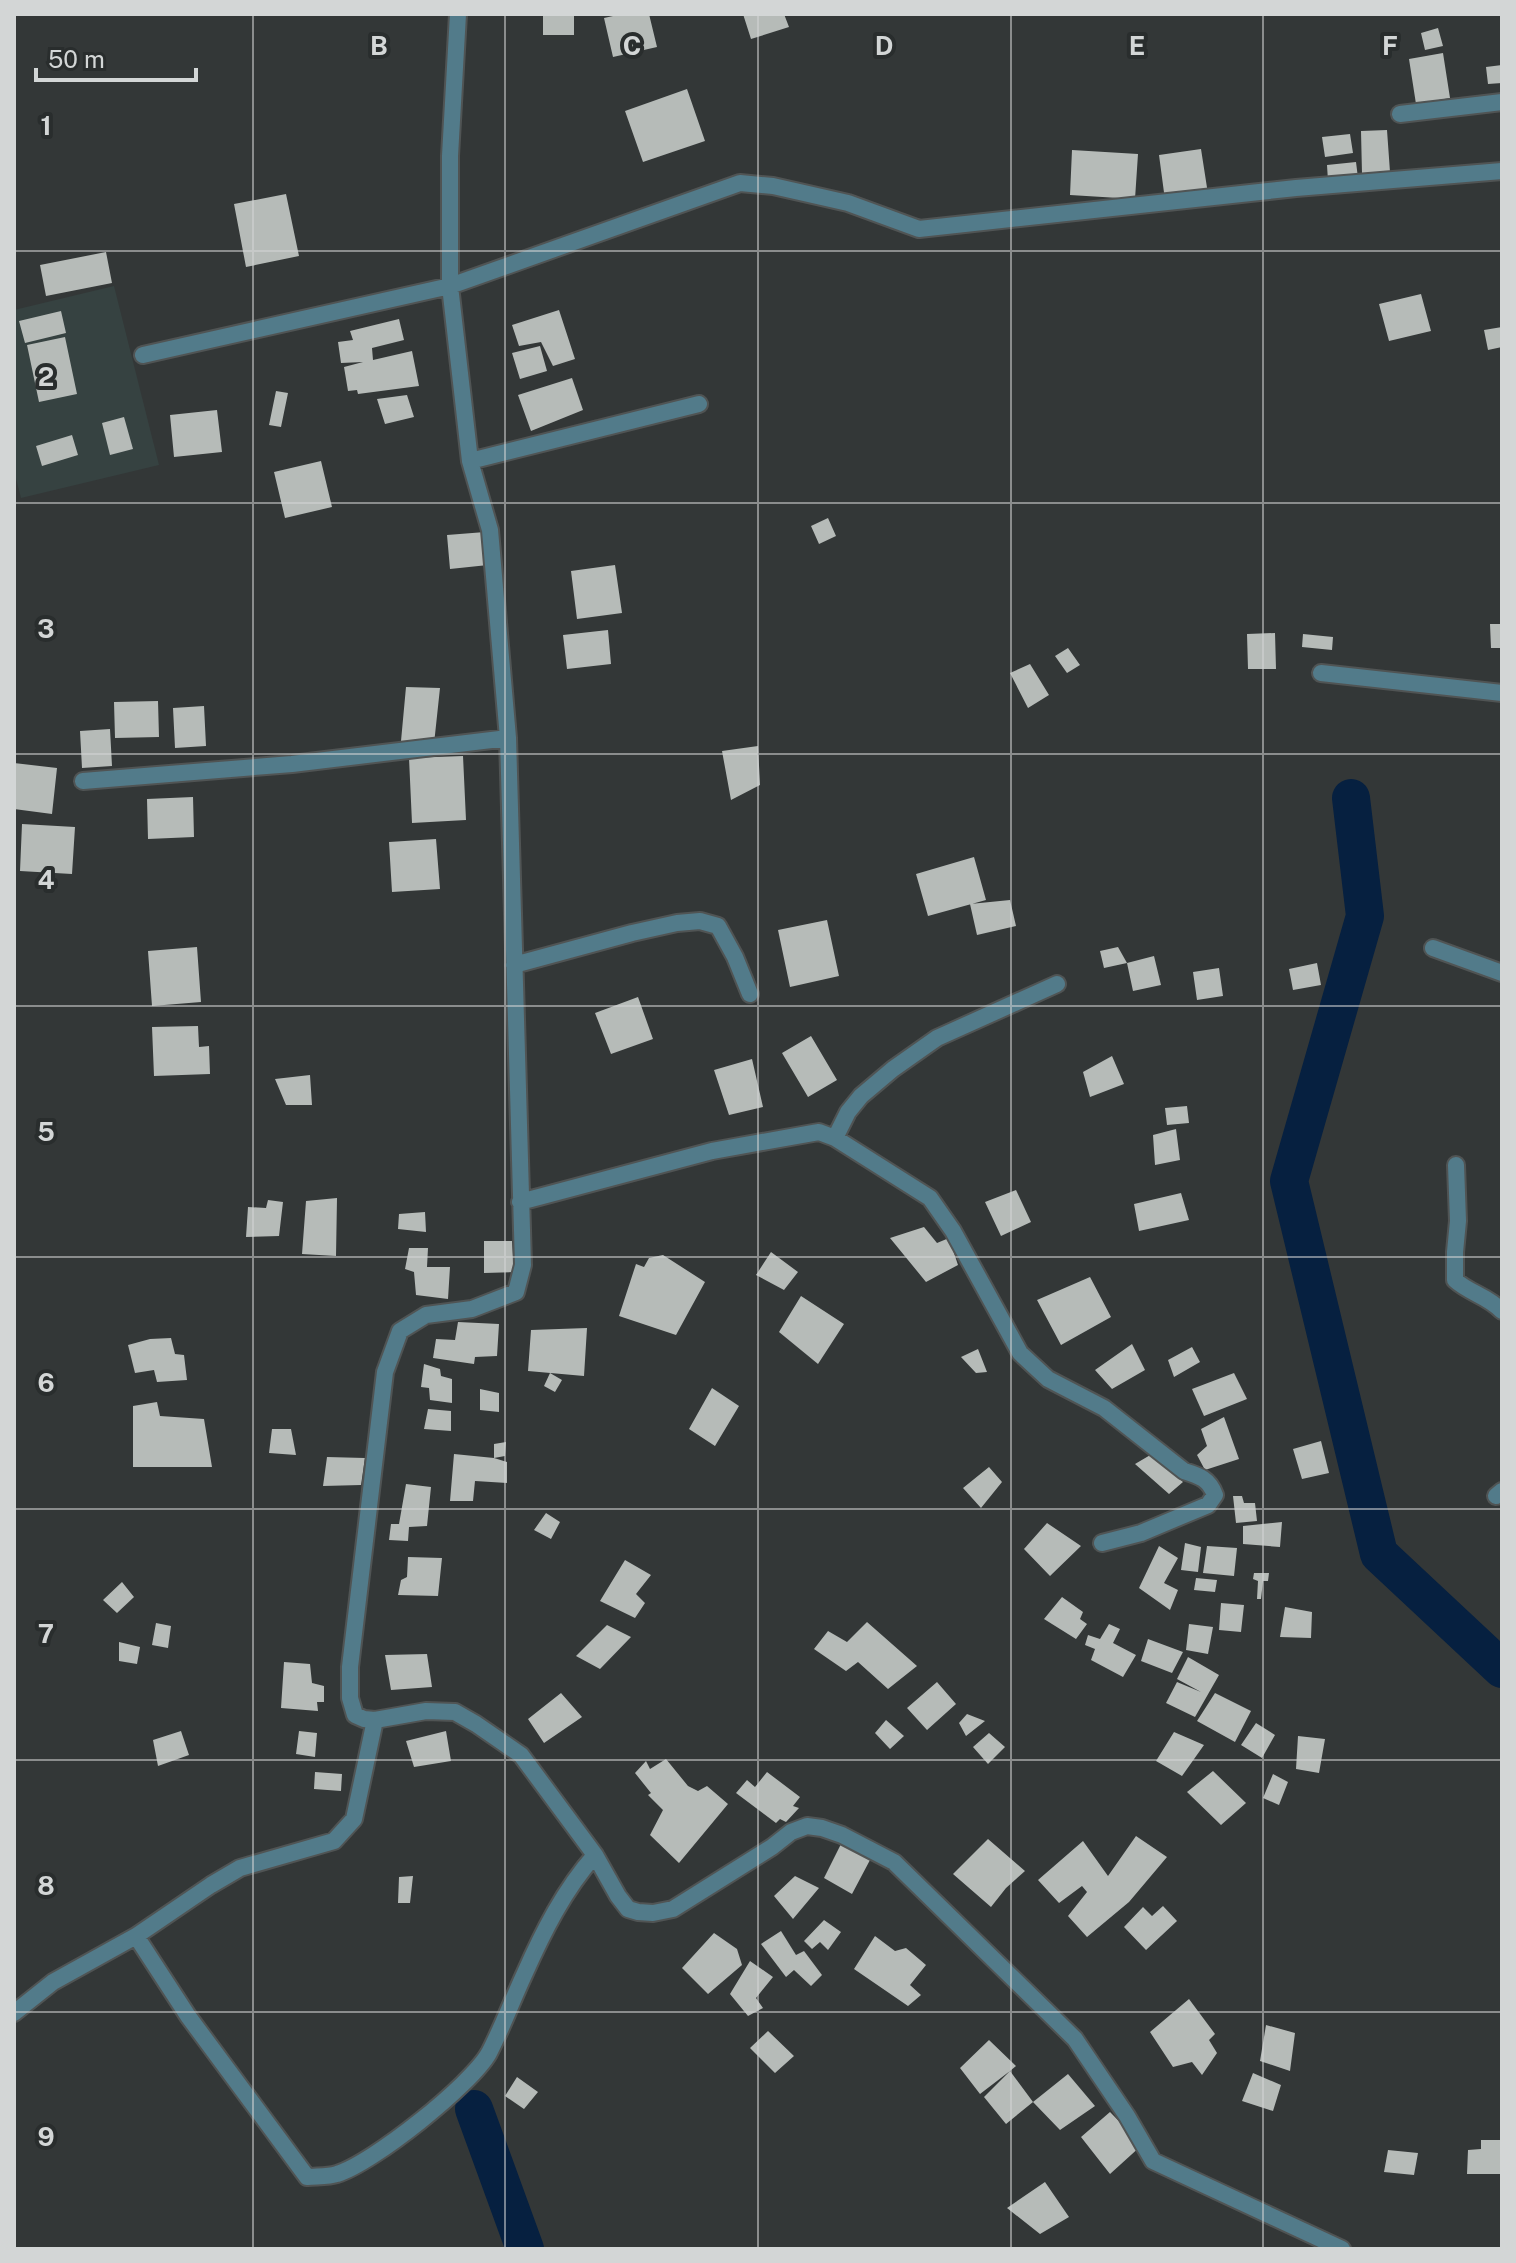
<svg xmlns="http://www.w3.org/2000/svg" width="1516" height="2263" font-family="'Public Sans',sans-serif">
	<rect width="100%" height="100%" fill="#333737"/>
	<path fill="#364241" d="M114 286 159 465 21 498 14 471V310Z"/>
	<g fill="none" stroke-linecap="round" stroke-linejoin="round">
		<path stroke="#062040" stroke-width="38" d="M1351 798 1365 916 1289 1181 1379 1554 1502 1669
			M474 2109 525 2249"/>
	</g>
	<path fill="#b6bbb8" d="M622 14H649L657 47 613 57 604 18Z
		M743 14H784L789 27 751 39Z
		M543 16H574V35H543Z
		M1438 28 1443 46 1425 50 1421 33Z
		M1443 53 1450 98 1416 104 1409 59Z
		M1502 65V83L1488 84 1486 67Z
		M687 89 705 141 643 162 625 111Z
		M1387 130 1390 172 1362 174 1361 131Z
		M1350 134 1353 153 1325 157 1322 137Z
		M1201 149 1208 194 1165 200 1159 155Z
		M1072 150 1138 154 1135 199 1070 195Z
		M1356 162 1358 178 1328 181 1327 165Z
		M286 194 299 256 246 267 234 204Z
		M106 252 112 283 46 296 40 265Z
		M1421 294 1431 331 1389 341 1379 304Z
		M559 310 575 359 553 366 541 342 519 346 512 325Z
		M61 311 66 333 25 343 19 321Z
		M399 319 404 340 372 348 373 360 412 351 419 386 358 394 357 390 348 391 344 367 363 362 341 363 338 342 353 340 350 331Z
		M1502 327V347L1488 350 1484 330Z
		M65 337 77 394 39 402 27 345Z
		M540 346 547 371 520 379 512 353Z
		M572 378 583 410 531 431 518 395Z
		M276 391 288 393 281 427 269 425Z
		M407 395 414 417 385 424 377 399Z
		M217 410 222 452 174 457 170 415Z
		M124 417 133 449 110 455 102 423Z
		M72 435 78 455 42 466 36 446Z
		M321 461 332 507 285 518 274 472Z
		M828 518 836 536 819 544 811 526Z
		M485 532 488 565 450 569 447 535Z
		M615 565 622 613 577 619 571 571Z
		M1490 624H1502V648H1491Z
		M608 630 611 664 567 669 563 635Z
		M1275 633 1276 669H1248L1247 634Z
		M1303 634 1333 637 1332 650 1302 647Z
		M1068 648 1080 665 1067 673 1055 656Z
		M1030 664 1049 695 1028 708 1010 673Z
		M406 687 440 688 434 744 401 741Z
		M158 701 159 737 115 738 114 702Z
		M204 706 206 746 175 748 173 708Z
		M110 729 112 766 82 768 80 731Z
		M758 746 760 785 731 800 722 751Z
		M463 756 466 820 412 823 409 758Z
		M14 763 57 768 52 814 14 809Z
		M193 797 194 837 148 839 147 799Z
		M22 824 75 827 72 874 20 871Z
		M436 839 440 889 392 892 389 842Z
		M974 857 986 900 928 916 916 874Z
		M1010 900 1016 926 977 935 970 904Z
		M827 920 839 976 790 987 778 930Z
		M197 947 201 1002 152 1006 148 951Z
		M1118 947 1127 963 1104 968 1100 951Z
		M1154 956 1161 985 1133 991 1127 963Z
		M1317 963 1321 985 1293 990 1289 969Z
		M1219 968 1223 996 1197 1000 1193 972Z
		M638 997 653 1039 611 1054 595 1013Z
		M198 1026 199 1047 209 1046 210 1074 154 1076 152 1027Z
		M811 1036 837 1080 808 1097 782 1053Z
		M1112 1056 1124 1084 1090 1097 1083 1072Z
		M752 1059 763 1107 729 1115 714 1070Z
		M310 1075 312 1105H286L275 1079Z
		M1187 1106 1189 1123 1167 1125 1165 1108Z
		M1176 1129 1180 1160 1155 1165 1153 1135Z
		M1016 1190 1031 1222 1001 1236 985 1202Z
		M1181 1193 1189 1220 1139 1231 1134 1204Z
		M337 1198 336 1256 302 1254 306 1201Z
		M268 1200 283 1202 279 1236 246 1237 248 1207 266 1208Z
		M425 1212 426 1232 398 1229 399 1214Z
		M924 1227 937 1243 949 1238 958 1265 926 1282 890 1238Z
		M484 1241H512L514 1272 484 1273Z
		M409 1248H428L427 1267H450L448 1299 416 1295 414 1272 405 1269Z
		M771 1252 798 1272 784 1290 756 1275Z
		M663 1255 705 1282 676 1335 619 1316 636 1264 644 1267 649 1258Z
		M1090 1277 1111 1317 1061 1345 1037 1300Z
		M801 1296 844 1324 818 1364 779 1332Z
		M458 1322 499 1324 497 1356 475 1357 474 1364 433 1358 436 1339 455 1340Z
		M587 1328 584 1376 528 1371 531 1330Z
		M171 1338 175 1354 184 1355 187 1380 157 1382 154 1370 135 1373 128 1345 150 1339Z
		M1132 1344 1145 1370 1112 1389 1095 1370Z
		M1192 1347 1200 1362 1174 1377 1168 1360Z
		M978 1349 987 1372 976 1373 961 1357Z
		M424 1364 440 1369 441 1376 452 1379V1403L430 1400 429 1388 421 1387Z
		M550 1373 562 1380 555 1392 544 1386Z
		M1234 1373 1247 1399 1204 1416 1192 1389Z
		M712 1388 739 1406 715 1446 689 1429Z
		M480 1389 499 1393V1412L480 1410Z
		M157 1402 160 1416 204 1419 212 1467H133V1406Z
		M428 1409 451 1411V1431L424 1429Z
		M1224 1417 1239 1459 1205 1470 1197 1455 1207 1446 1201 1429Z
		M272 1429H291L296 1455 269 1453Z
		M1321 1441 1329 1473 1302 1479 1293 1449Z
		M506 1442 505 1456 494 1458V1444Z
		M454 1454 494 1458 507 1462V1483L475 1481 473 1501H450Z
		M1152 1454 1183 1482 1169 1494 1135 1464Z
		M327 1457 365 1458 361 1485 323 1486Z
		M989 1467 1002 1482 981 1508 963 1488Z
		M406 1484 431 1487 427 1526 409 1527 408 1541 389 1540 391 1524H399Z
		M1233 1496H1242L1244 1503H1255L1257 1521 1236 1523Z
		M546 1513 560 1522 551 1539 534 1530Z
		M1282 1522 1280 1547 1243 1544V1526Z
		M1047 1523 1081 1546 1050 1576 1024 1549Z
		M1185 1543 1201 1547 1198 1572 1181 1570Z
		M1159 1546 1178 1558 1164 1583 1178 1590 1170 1610 1139 1588Z
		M1207 1546 1237 1548 1234 1576 1203 1573Z
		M408 1557 442 1558 438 1596 398 1595 401 1580 407 1577Z
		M625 1560 651 1575 636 1594 645 1603 635 1618 600 1601Z
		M1254 1573H1269L1268 1581H1263L1261 1599H1257L1258 1581 1253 1579Z
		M1196 1578 1217 1580 1215 1592 1194 1590Z
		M122 1582 134 1597 117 1613 103 1600Z
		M1062 1597 1083 1612 1080 1619 1087 1624 1076 1639 1044 1619Z
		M1221 1603 1244 1605 1241 1632 1219 1630Z
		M1285 1607 1312 1612 1311 1638 1280 1637Z
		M867 1622 917 1666 888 1689 858 1662 846 1671 814 1649 828 1631 847 1642Z
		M156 1623 171 1626 168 1648 152 1645Z
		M1109 1624 1120 1629 1113 1643 1136 1655 1123 1677 1091 1660 1095 1649 1085 1645 1088 1635 1100 1639Z
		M1189 1624 1213 1627 1208 1654 1186 1650Z
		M607 1625 631 1637 600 1669 576 1656Z
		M1148 1639 1183 1652 1172 1673 1141 1661Z
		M119 1642 140 1647 137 1664 119 1661Z
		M427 1654 432 1687 391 1690 385 1655Z
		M1188 1657 1219 1675 1195 1717 1166 1703 1177 1682 1201 1692 1177 1679Z
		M284 1662 310 1664 312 1683 324 1686V1702H317L318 1711 281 1708Z
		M937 1682 956 1704 927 1730 907 1708Z
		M561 1693 582 1717 544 1743 528 1719Z
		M1215 1693 1251 1711 1235 1742 1197 1721Z
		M967 1714 985 1721 966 1736 959 1723Z
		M886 1720 904 1736 890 1749 875 1733Z
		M1256 1723 1275 1735 1262 1758 1241 1745Z
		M181 1731 189 1755 158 1766 153 1740Z
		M299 1731 317 1733 315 1757 296 1754Z
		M446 1731 451 1761 414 1767 406 1741Z
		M1174 1732 1204 1745 1182 1776 1156 1761Z
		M989 1733 1005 1747 988 1764 973 1747Z
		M1298 1736 1325 1739 1319 1773 1296 1769Z
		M666 1759 688 1786 698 1791 707 1786 728 1804 679 1863 650 1835 663 1810 648 1795 651 1793 635 1773 646 1761 650 1769Z
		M1213 1771 1246 1803 1221 1825 1187 1792Z
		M315 1772 342 1774 341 1791 314 1789Z
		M767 1772 800 1797 793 1806 799 1808 786 1822 780 1819 776 1823 736 1793 747 1780 755 1787Z
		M1273 1774 1288 1782 1279 1805 1263 1798Z
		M1136 1836 1167 1857 1129 1902 1087 1937 1068 1916 1087 1892 1082 1886 1059 1903 1038 1880 1083 1841 1108 1876Z
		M988 1839 1025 1871 1006 1888 991 1907 953 1874Z
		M842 1842 870 1860 852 1894 824 1878Z
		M413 1876 410 1903H398L399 1877Z
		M795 1876 819 1888 793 1919 774 1896Z
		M1163 1906 1177 1921 1146 1950 1124 1927 1143 1907 1152 1916Z
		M824 1920 841 1932 828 1950 820 1942 812 1949 804 1941Z
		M781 1931 796 1955 804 1951 822 1975 811 1986 794 1970 786 1977 761 1944Z
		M714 1933 737 1949 742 1965 708 1994 682 1968Z
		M875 1936 895 1951 906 1948 926 1965 910 1985 921 1995 908 2006 854 1969Z
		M750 1961 773 1977 756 1998 763 2008 748 2016 730 1994Z
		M1189 1999 1215 2034 1209 2040 1217 2053 1202 2075 1192 2062 1173 2067 1150 2032Z
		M1266 2025 1295 2033 1290 2071 1260 2061Z
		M768 2031 794 2056 775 2073 750 2048Z
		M989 2040 1016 2066 1010 2071 1033 2102 1006 2124 984 2097 1010 2071 980 2094 960 2068Z
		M1253 2073 1281 2085 1273 2111 1242 2101Z
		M1068 2074 1095 2106 1060 2130 1033 2102Z
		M517 2077 538 2092 524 2109 505 2096Z
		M1110 2112 1142 2145 1110 2174 1081 2137Z
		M1481 2140H1501L1502 2174H1467L1468 2150 1481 2149Z
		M1388 2150 1418 2153 1414 2175 1384 2172Z
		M1045 2182 1069 2217 1040 2234 1007 2208Z"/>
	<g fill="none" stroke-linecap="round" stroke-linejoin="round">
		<g stroke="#505454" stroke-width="20">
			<path id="street" d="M458 14 450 156V286L470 461 490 530 508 738 523 1265 516 1292 472 1309 426 1315 400 1331 385 1372 350 1667V1698L355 1715 364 1719 375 1720 426 1711 455 1712 476 1724 521 1755 595 1855 618 1896 628 1909 638 1912 653 1913 673 1909 772 1847 791 1832 807 1826 822 1828 842 1835 894 1862 1075 2039 1127 2116 1153 2161 1342 2249
				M1400 114 1502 102
				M143 355 450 286 740 183 773 186 848 203 919 229 1296 188 1502 171
				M470 461 699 404
				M1321 673 1502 693
				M83 781 292 764 508 738
				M1433 948 1502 973
				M514 965 632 933 677 923 700 921 718 926 735 957 750 994
				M835 1138 848 1112 861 1096 893 1069 937 1038 1057 984
				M1456 1165 1458 1221 1455 1252V1280C1469 1293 1488 1296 1502 1311
				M520 1202 712 1151 813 1133 819 1132 835 1138 930 1198 953 1231 1020 1353 1048 1379 1104 1408 1184 1471C1200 1476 1209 1479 1215 1495L1208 1505 1141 1533 1102 1543
				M1496 1496 1502 1491
				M136 1936 211 1885 240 1868 334 1841 354 1819 375 1720
				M14 2013 53 1982 136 1936 188 2016 307 2177C316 2176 328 2177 337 2174 373 2163 471 2085 489 2053 502 2028 512 2001 524 1975 543 1932 564 1890 595 1855"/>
		</g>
		<use href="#street" stroke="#527b8a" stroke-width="16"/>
	</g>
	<path fill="none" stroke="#d3d6d6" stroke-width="2" stroke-opacity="0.55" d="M253 14V2249M505 14V2249M758 14V2249M1011 14V2249M1263 14V2249M14 251H1502M14 503H1502M14 754H1502M14 1006H1502M14 1257H1502M14 1509H1502M14 1760H1502M14 2012H1502"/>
	<g font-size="26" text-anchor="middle" font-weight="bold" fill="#d3d6d6" stroke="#292d2d" stroke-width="8" stroke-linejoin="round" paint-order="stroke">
		<text x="379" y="55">B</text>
		<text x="632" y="55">C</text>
		<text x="884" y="55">D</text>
		<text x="1137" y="55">E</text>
		<text x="1390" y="55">F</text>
		<text x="46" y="135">1</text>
		<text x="46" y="386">2</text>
		<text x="46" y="638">3</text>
		<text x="46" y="889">4</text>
		<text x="46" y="1141">5</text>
		<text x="46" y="1392">6</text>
		<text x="46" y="1643">7</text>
		<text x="46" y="1895">8</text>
		<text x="46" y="2146">9</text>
	</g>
	<rect width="1516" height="2263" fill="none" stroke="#d3d6d6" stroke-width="32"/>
	<path d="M36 68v12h160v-12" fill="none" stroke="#d3d6d6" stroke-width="4"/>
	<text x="48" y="68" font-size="24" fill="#d3d6d6" stroke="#292d2d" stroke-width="6" paint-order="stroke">50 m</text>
</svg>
